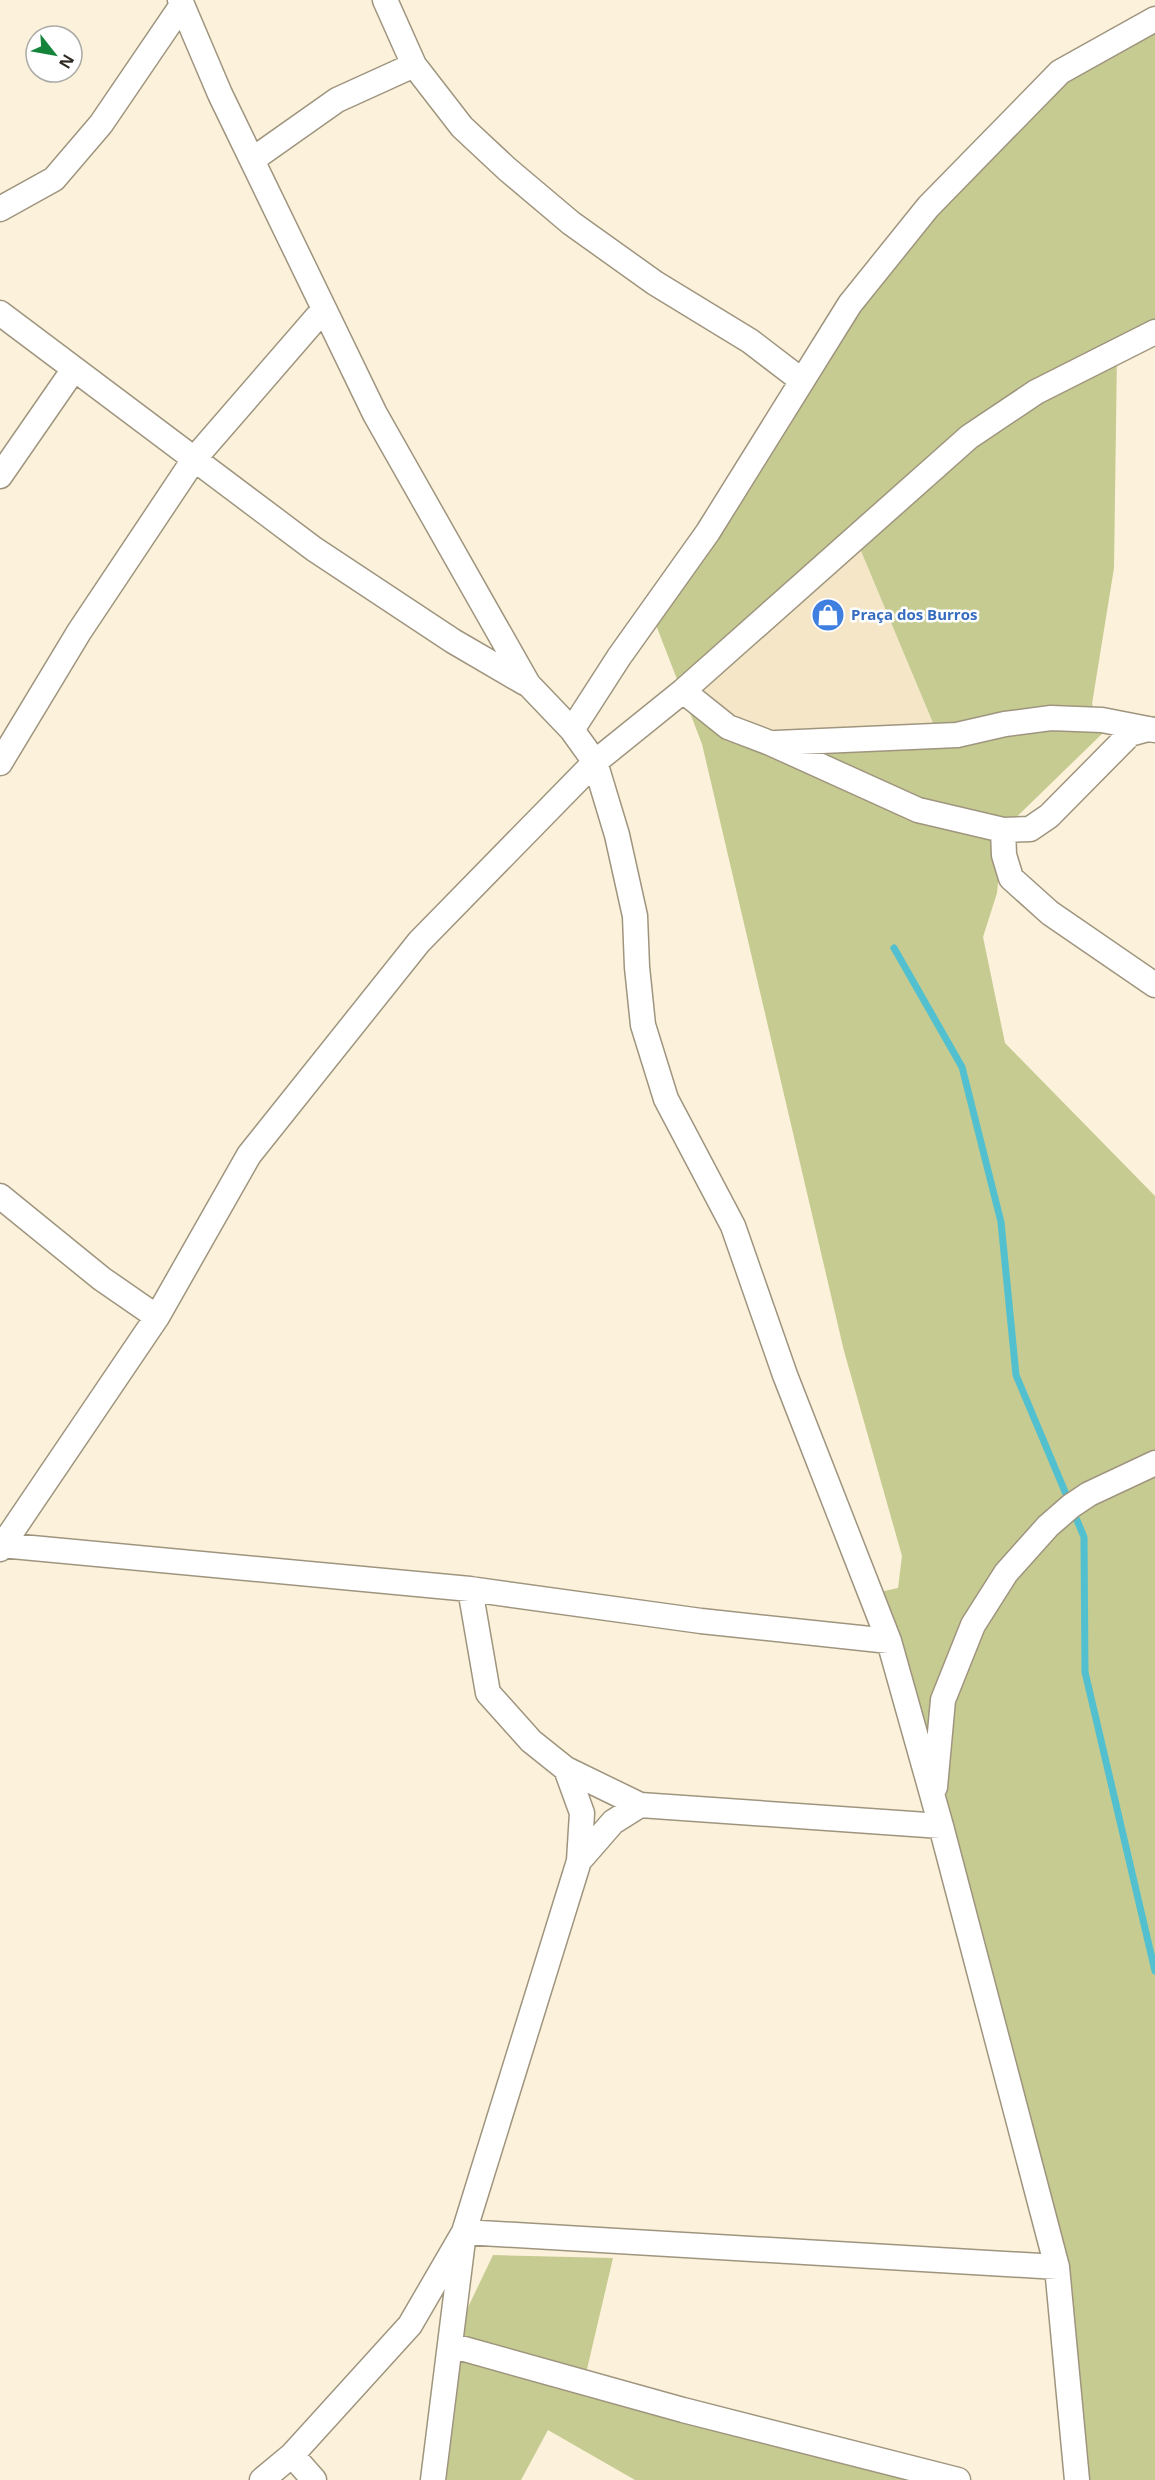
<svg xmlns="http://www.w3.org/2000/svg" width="1155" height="2480" font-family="'Open Sans',sans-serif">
	<rect width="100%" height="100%" fill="#fcf1da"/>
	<path fill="#f5e6c8" d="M856 539 938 736 770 743 683 691Z"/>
	<path fill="#c6cb91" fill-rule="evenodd" d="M1155 19V332L1117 352 1114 568 1092 704 1105 731 1003 830 997 893 983 937 1005 1043 1155 1196V2480H1077L1057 2267 871 1594 898 1588 902 1556 844 1351 702 744 651 612 850 304 1060 72ZM856 539 938 735 770 743 683 691Z
		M493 2255 613 2258 584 2382 958 2480H635L548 2430 521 2480H442L450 2345Z"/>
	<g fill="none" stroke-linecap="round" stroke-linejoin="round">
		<path stroke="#52c0ce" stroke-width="7" d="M894 948 962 1067 1001 1222 1016 1375 1084 1537 1085 1672 1155 1971"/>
		<g stroke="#9f957f" stroke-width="27">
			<path id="minor" d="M180 0 220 94 375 414 528 684 572 730 595 762 617 835 635 916 637 967 643 1025 666 1099 733 1226 785 1375 889 1641 941 1826 1057 2267 1077 2480
				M385 0 414 65 462 127 507 169 571 223 655 283 750 341 801 380
				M252 160 337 100 414 65
				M0 209 54 179 101 124 182 5
				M0 313 314 549 453 641 525 683
				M0 476 74 369
				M683 691 728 727 770 743 918 810 1003 830 1030 829 1049 816 1130 734 1148 729 1155 730
				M572 730 619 657 708 532 850 304 928 207 1060 72 1155 19
				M776 743 957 735 1005 724 1051 718 1102 720 1148 729
				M0 763 79 632 195 458 324 309
				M1003 830 1004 855 1011 878 1050 913 1155 985
				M0 1196 102 1279 157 1317
				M0 1545 470 1589 701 1621 889 1641
				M0 1549 157 1317 249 1155 419 942 595 762 683 691 969 437 1036 392 1155 332
				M470 1589 488 1693 531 1741 566 1769 640 1805
				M935 1787 943 1700 973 1625 1006 1573 1048 1526 1071 1506 1089 1494 1155 1463
				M579 1861 613 1822 640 1805 941 1826
				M450 2345 683 2410 958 2480
				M292 2455 314 2480
				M262 2480 292 2455 410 2325 464 2232 579 1861 582 1813 566 1769
				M433 2480 464 2232 1057 2267"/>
		</g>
		<use href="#minor" stroke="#fff" stroke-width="24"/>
	</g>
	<defs>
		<g id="shop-disc" transform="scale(1.725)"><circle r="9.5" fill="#3f7fe0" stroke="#fff"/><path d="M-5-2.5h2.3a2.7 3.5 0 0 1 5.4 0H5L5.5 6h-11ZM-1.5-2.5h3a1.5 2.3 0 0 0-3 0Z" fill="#fff"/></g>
	</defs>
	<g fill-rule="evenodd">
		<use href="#shop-disc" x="828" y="615"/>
	</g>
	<g text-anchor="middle" stroke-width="5" stroke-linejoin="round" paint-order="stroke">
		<g font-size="15" font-weight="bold" fill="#366cbe" stroke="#fff" text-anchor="start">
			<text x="851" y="620">Praça dos Burros</text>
		</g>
	</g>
	<g transform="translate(54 54) rotate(121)"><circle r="28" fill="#ffffff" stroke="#abaaa6" stroke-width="1.5"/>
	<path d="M0-4.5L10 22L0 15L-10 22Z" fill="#14843b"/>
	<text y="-9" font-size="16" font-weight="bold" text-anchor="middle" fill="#2e2a21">N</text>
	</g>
</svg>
